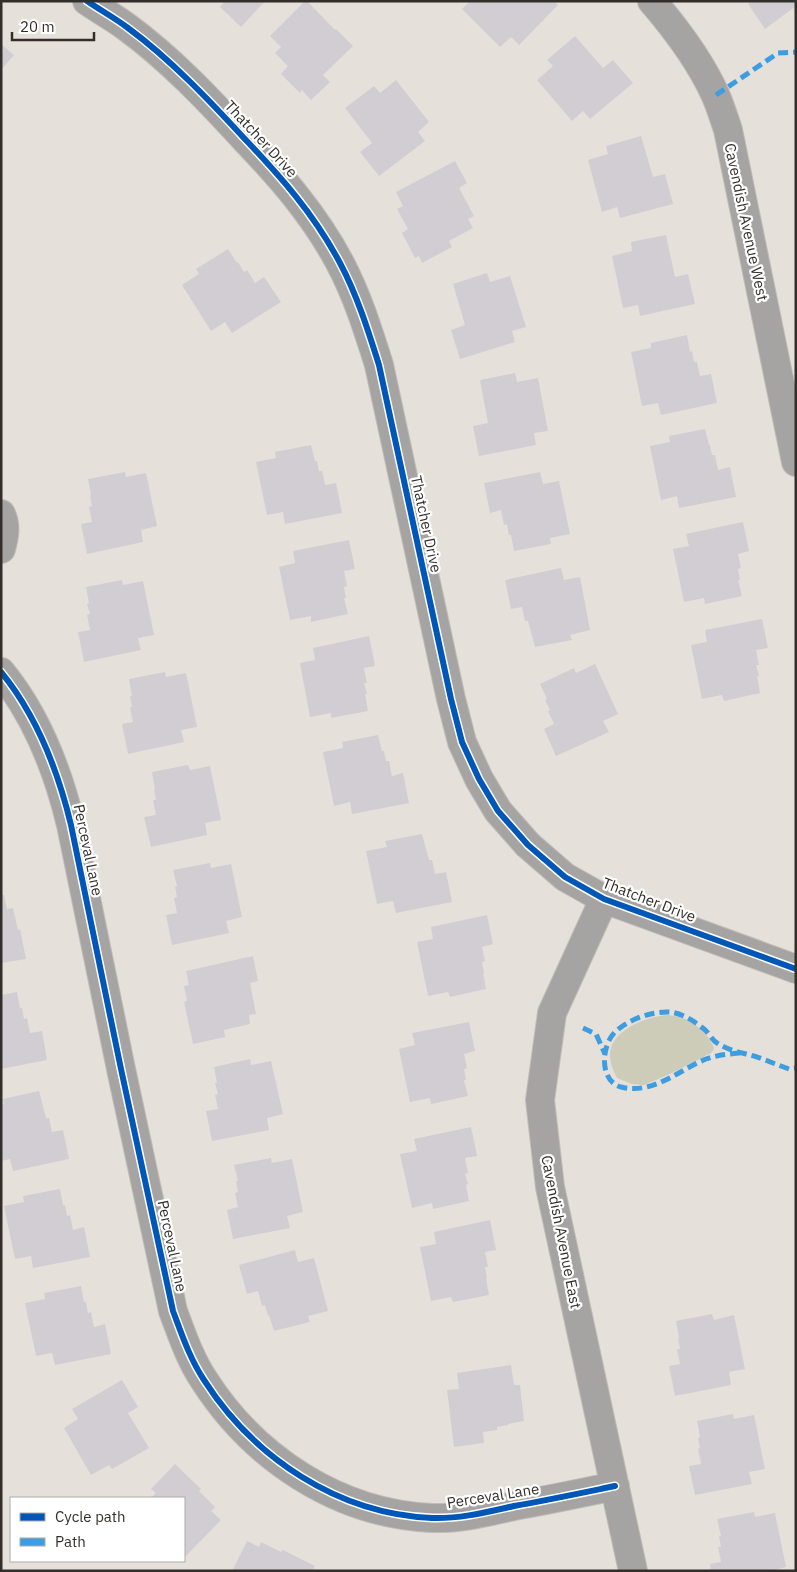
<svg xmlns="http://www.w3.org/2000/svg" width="797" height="1572" font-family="'IBM Plex Sans',sans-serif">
	<rect width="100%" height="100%" fill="#e6e0db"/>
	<path fill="#ccccb8" d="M668 1015C672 1016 677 1016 680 1017 693 1021 711 1035 714 1049L711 1053 672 1073 644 1085 632 1084 617 1078C613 1070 610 1063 610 1055 610 1030 648 1016 668 1015Z"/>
	<path fill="#d2cdd2" d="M225 1H265L241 27 220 7Z
		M305 1H307L335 30 336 29 353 46 323 75 330 82 311 100 302 90 300 93 281 74 288 66 275 53 281 47 270 36Z
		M470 1H554L558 5 519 45 511 37 500 47 462 9Z
		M752 1H796V6L765 29 748 4Z
		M575 36 603 68 613 60 633 83 590 119 583 111 572 121 537 80 553 66 547 60Z
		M1 44 14 55 1 70Z
		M396 80 429 122 418 132 425 141 379 176 360 152 372 143 345 108 374 86 380 93Z
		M641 136 653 177 665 174 673 204 620 218 617 207 602 212 588 160 608 154 606 146Z
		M455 161 467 183 459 188 474 216 468 219 473 228 449 241 452 247 422 263 419 256 415 258 402 233 408 229 397 209 403 206 396 192Z
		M666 235 675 277 688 274 695 304 640 316 638 305 623 308 612 256 632 251 631 242Z
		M228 249 237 263 238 262 244 272 247 270 255 283 264 277 281 302 232 333 225 322 211 331 182 285 199 274 196 269Z
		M487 273 490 282 510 276 526 327 512 331 515 342 460 359 451 330 465 325 453 284Z
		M687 335 690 352 692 351 694 362H697L700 376 711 374 717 403 661 415 658 403 642 406 631 352 651 348V343Z
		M515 373 517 382 538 378 548 431 534 433 536 445 479 456 473 426 488 423 480 380Z
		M705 429 709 445H710L712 455H715L718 470 730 467 736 497 679 508 677 496 661 500 650 446 670 442 669 436Z
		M311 445 315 461H317L319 471H322L325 485 336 483 342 513 285 524 283 512 267 515 256 462 276 458 275 452Z
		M125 472 126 477 146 473 157 526 141 530 143 542 87 554 81 524 92 522 89 507 92 506 90 495H91L88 479Z
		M540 472 543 484 559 481 570 534 550 538 551 544 514 551 511 535H509L507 524 504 525 501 510 490 513 484 483Z
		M743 522 749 551 738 554 741 568 738 569 740 580H738L742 596 705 604 704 598 684 602 673 549 689 546 686 534Z
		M349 540 355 569 344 571 347 586 344 587 346 598H344L348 614 311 622V616L290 620 279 567 295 563 293 551Z
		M561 568 564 580 580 577 590 630 570 635 572 640 535 647 528 621H525L522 607 511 609 505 580Z
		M122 580 123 585 143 581 154 635 138 638 141 650 84 662 78 632 90 630 87 615 90 614 87 604 89 603 86 587Z
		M762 619 768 648 756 650 759 665H756L759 676H757L760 693 724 701 722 695 702 699 691 645 707 642 705 630Z
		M369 636 375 666 364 668 367 683H364L367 694H365L368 711 331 718V713L310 717 300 663 315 660 313 648Z
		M595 664 618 714 603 721 609 732 556 756 544 729 554 724 548 711 550 710 545 700 547 699 540 684 574 668 576 673Z
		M165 672 166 677 186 673 197 727 181 730 184 742 128 754 122 724 133 722 130 707H132L130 696H132L129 679Z
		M378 735 382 751H384L386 761H389L392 776 403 773 409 803 352 814 350 802 334 806 323 752 343 748 342 742Z
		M188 765 190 770 210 766 221 820 205 823 207 835 151 847 144 817 156 815 153 800H156L154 789H155L152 772Z
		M422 834 429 860H432L435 874 446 872 452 902 396 913 393 901 377 904 366 851 387 847 385 841Z
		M210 863 211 868 231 864 242 917 226 921 229 933 172 945 166 915 177 913 174 898 177 897 175 887 177 886 173 870Z
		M1 895H4L7 909 13 908 18 930 20 929 26 959 1 963Z
		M487 915 493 944 482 947 485 961 482 962 484 973H483L486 989 450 997 448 992 428 996 417 942 433 939 431 927Z
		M253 956 258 981 250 983 256 1014 249 1015 250 1024 224 1030 225 1037 193 1044 184 1002 187 1001 184 986 189 985 186 971Z
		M17 992 20 1008H22L24 1019 27 1018 30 1033 42 1031 47 1060 1 1069V995Z
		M469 1022 475 1051 464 1054 467 1068 464 1069 466 1080H464L468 1096 431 1104 430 1098 410 1102 399 1049 415 1045 412 1033Z
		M250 1059 251 1065 271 1061 283 1114 267 1118 269 1130 212 1141 206 1111 218 1109 215 1095 218 1094 215 1083H217L214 1067Z
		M39 1091 46 1118H49L52 1132 63 1130 69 1159 13 1171 10 1159 1 1161V1105L4 1104 3 1099Z
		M471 1127 477 1156 465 1158 468 1173 465 1174 468 1184 466 1185 469 1201 433 1209 432 1203 412 1208 400 1154 417 1151 414 1139Z
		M271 1158 272 1163 292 1159 303 1212 287 1216 290 1228 233 1239 227 1210 238 1207 235 1193 238 1192 236 1181H238L234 1165Z
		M60 1189 63 1205H65L67 1216 70 1215 73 1230 84 1227 90 1257 33 1268 31 1256 15 1259 4 1206 24 1202 23 1196Z
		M490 1220 496 1250 485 1252 488 1267H485L487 1278H486L489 1295 453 1302 451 1297 431 1301 420 1247 436 1244 434 1232Z
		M295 1250 298 1262 314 1258 328 1311 308 1316 310 1322 274 1331 269 1315 268 1316 265 1305 262 1306 258 1291 247 1294 239 1265Z
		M81 1286 84 1302H86L88 1313 91 1312 94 1327 105 1324 111 1354 55 1365 52 1353 36 1356 25 1303 45 1299 44 1293Z
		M712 1314 714 1320 734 1315 745 1369 729 1372 731 1385 675 1396 669 1366 680 1364 677 1349H680L678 1338H679L676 1321Z
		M511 1365 514 1385H520L524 1421 508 1424V1425L497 1427V1430L483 1432 484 1443 454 1447 447 1390 459 1389 457 1373Z
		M122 1380 138 1407 128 1413 149 1448 112 1469 109 1465 91 1475 64 1428 78 1419 72 1409Z
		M733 1414 734 1419 754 1415 765 1469 749 1472 752 1484 695 1495 689 1466 701 1464 698 1449 700 1448 698 1438 700 1437 697 1421Z
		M175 1464 201 1489 199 1491 215 1507 211 1511 221 1520 184 1558V1498H151L156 1493 151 1489Z
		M754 1512 755 1517 775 1513 786 1567 770 1571H711L710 1564 721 1562 718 1547H721L719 1536H721L717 1519Z
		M247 1541 259 1547 261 1542 281 1552 283 1550 315 1566 312 1571H232Z"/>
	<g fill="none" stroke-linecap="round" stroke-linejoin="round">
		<g stroke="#c1bcb8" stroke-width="30">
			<path id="minor" d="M87 1C100 10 115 18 128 28 170 59 208 99 243 137 281 177 314 214 340 263 357 295 368 330 379 365L451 699 462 742 479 779 498 811 528 845 565 877 604 899 796 969
				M652 1C677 30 699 59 715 94 720 105 724 118 728 130L796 462
				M1 514C7 526 4 538 1 549
				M1 672C37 716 58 771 71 825L121 1069 173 1311C182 1335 190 1359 204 1380 254 1458 338 1514 432 1518 460 1519 487 1512 514 1506 548 1500 581 1493 615 1486
				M604 899 552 1013 540 1100 550 1187 633 1571"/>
		</g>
		<use href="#minor" stroke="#a6a4a2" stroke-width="28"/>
		<path stroke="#3e9de1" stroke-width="5" stroke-dasharray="10 5" stroke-linecap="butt" d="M716 95 778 53 796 52
			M583 1028 596 1034 605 1054
			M740 1053C729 1054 717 1055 706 1059 679 1070 653 1095 621 1087 599 1081 601 1046 615 1032 628 1020 649 1012 667 1012 681 1012 694 1021 704 1029 709 1033 712 1040 717 1043 729 1051 744 1053 757 1057 768 1061 778 1065 789 1069L796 1068"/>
		<g stroke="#fff" stroke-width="9">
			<path id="cycleway" d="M87 1C100 10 115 18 128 28 170 59 208 99 243 137 281 177 314 214 340 263 357 295 368 330 379 365L451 699 462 742 479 779 498 811 528 845 565 877 604 899 796 969
				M1 672C37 716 58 771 71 825L121 1069 173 1311C182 1335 190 1359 204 1380 254 1458 338 1514 432 1518 460 1519 487 1512 514 1506 548 1500 581 1493 615 1486"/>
		</g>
		<use href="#cycleway" stroke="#0057b8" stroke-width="6"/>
	</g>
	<g text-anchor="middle" stroke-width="4.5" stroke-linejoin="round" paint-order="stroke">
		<g font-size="15" fill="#332e2a" stroke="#fff">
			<text transform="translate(261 139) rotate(47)" y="5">Thatcher Drive</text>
			<text transform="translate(746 222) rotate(78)" y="5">Cavendish Avenue West</text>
			<text transform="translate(426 524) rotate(78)" y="5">Thatcher Drive</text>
			<text transform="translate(88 850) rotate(78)" y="5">Perceval Lane</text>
			<text transform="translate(649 900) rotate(21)" y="5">Thatcher Drive</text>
			<text transform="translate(561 1232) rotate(79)" y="5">Cavendish Avenue East</text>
			<text transform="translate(172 1246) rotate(78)" y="5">Perceval Lane</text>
			<text transform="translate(493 1496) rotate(-9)" y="5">Perceval Lane</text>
		</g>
	</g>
	<rect width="797" height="1572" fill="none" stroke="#332e2a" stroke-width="5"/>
	<rect x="10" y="1497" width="175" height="65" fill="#ffffff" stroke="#adabaa"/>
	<rect x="20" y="1513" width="25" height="8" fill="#0057b8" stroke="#adabaa"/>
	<text x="55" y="1522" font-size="15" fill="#332e2a">Cycle path</text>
	<rect x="20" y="1538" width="25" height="8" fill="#3e9de1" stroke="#adabaa"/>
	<text x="55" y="1547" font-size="15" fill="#332e2a">Path</text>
	<path d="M12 32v8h82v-8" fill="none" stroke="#332e2a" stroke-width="2.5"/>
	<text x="20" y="32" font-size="15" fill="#332e2a" stroke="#ffffff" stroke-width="4" paint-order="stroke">20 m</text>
</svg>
